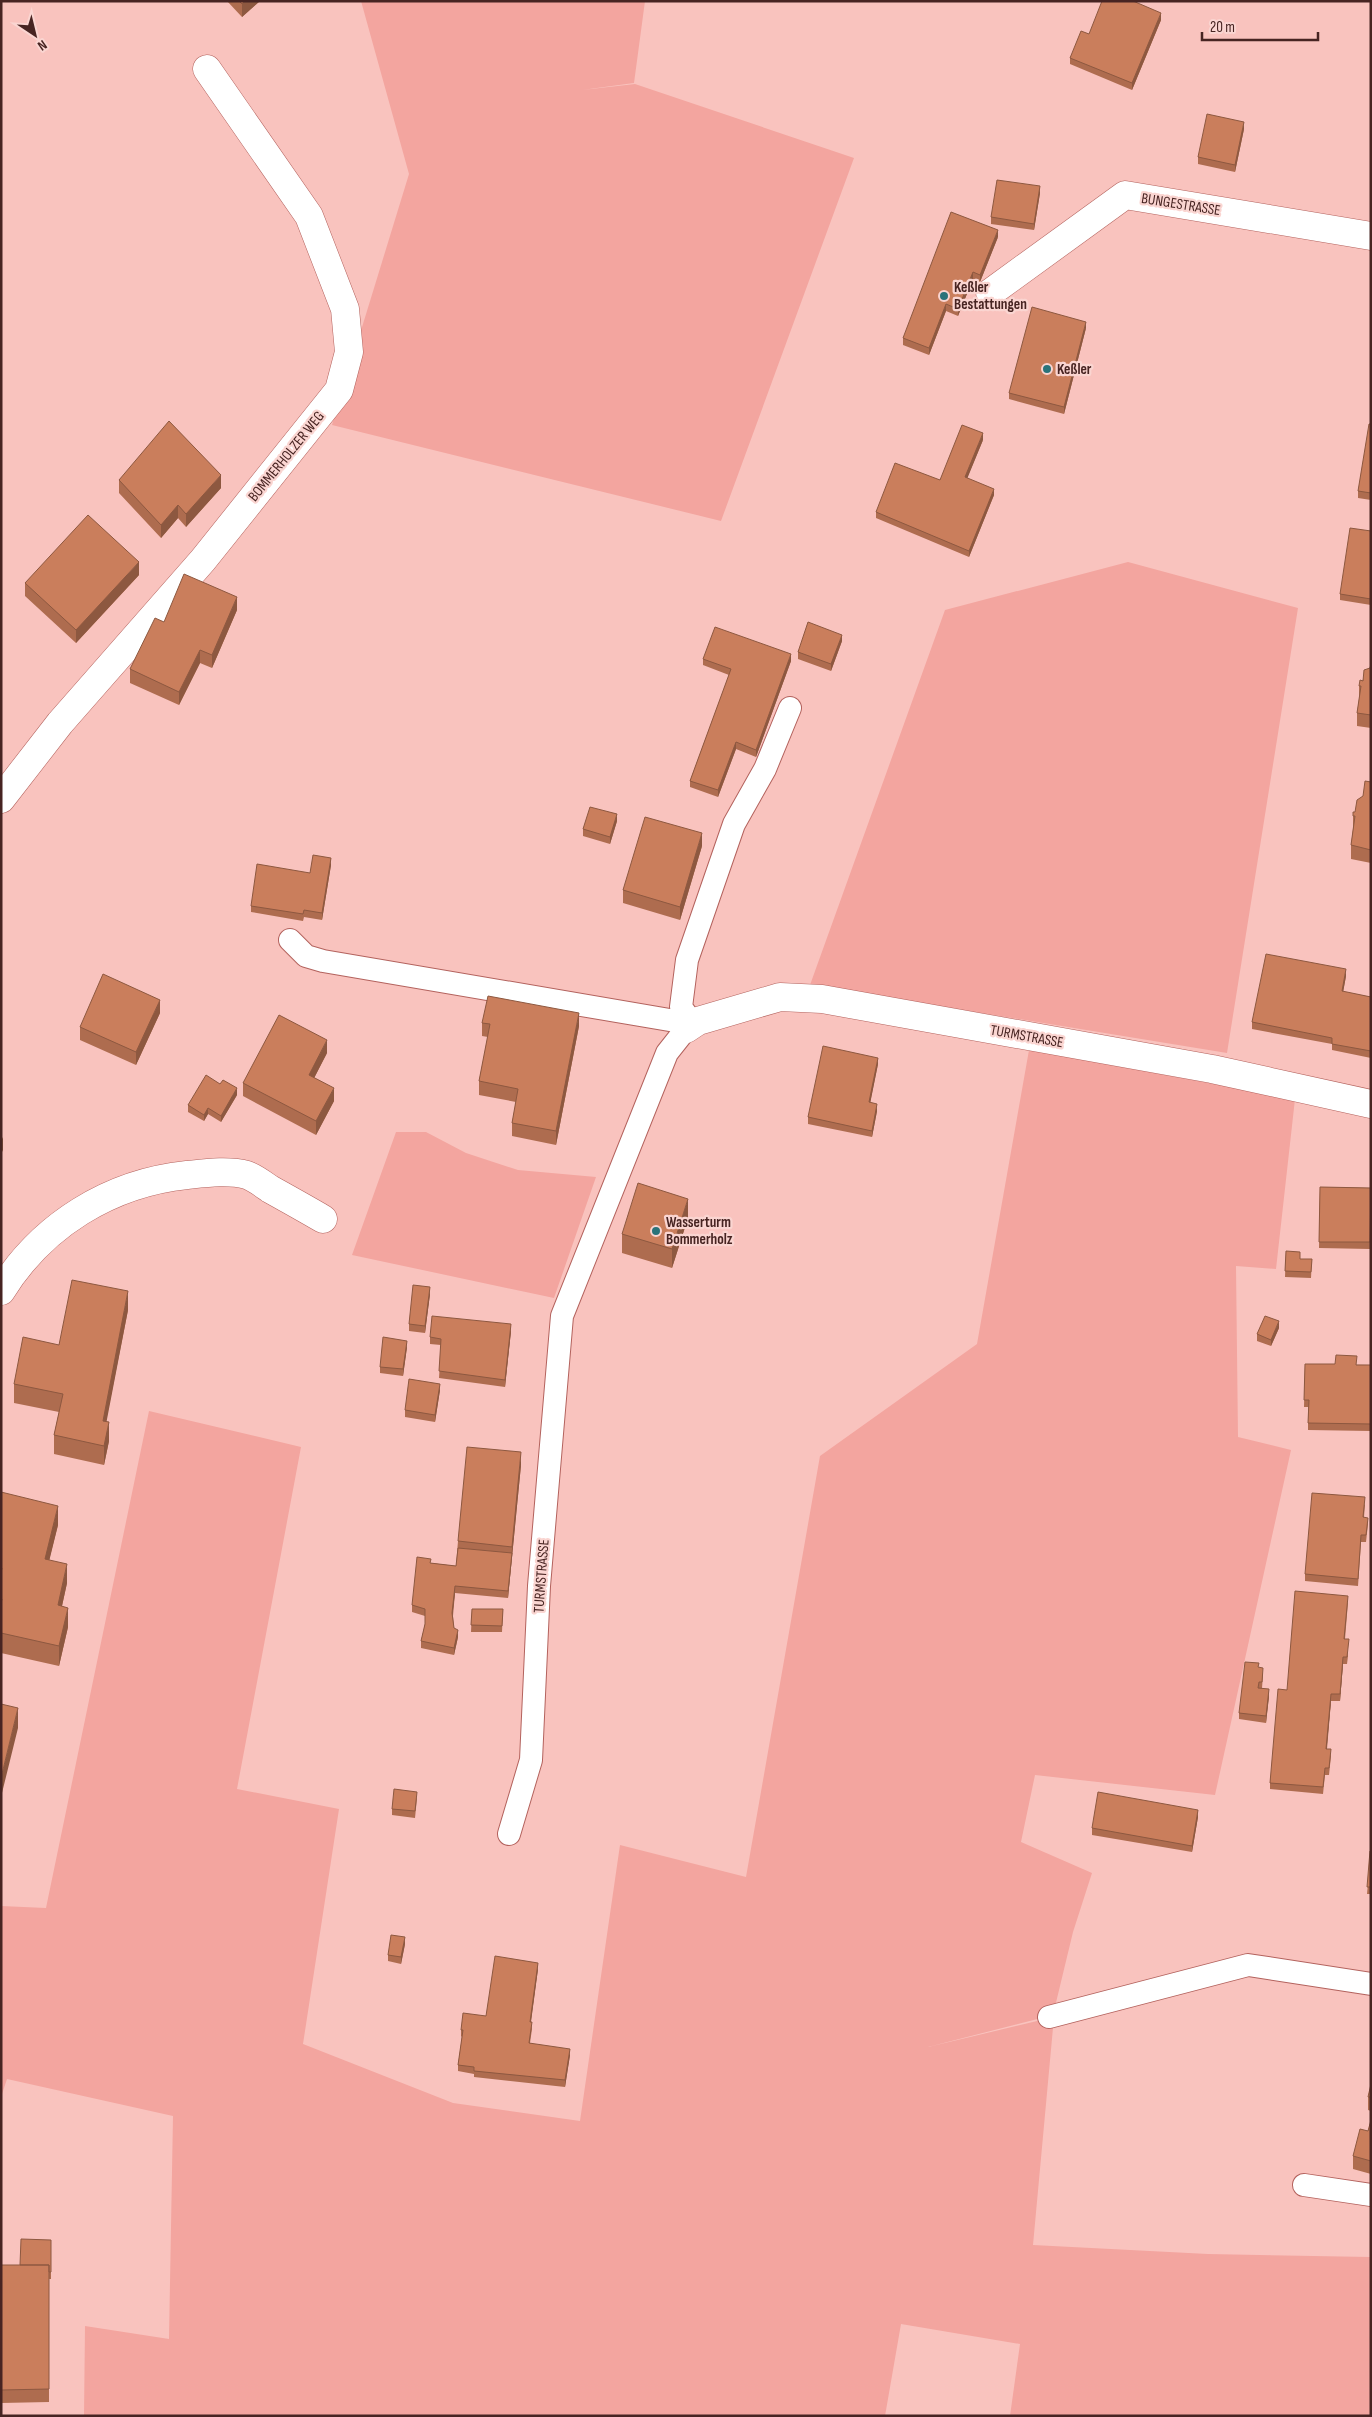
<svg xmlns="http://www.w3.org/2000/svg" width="1372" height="2417" font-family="'Sofia Sans Condensed',sans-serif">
	<rect width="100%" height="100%" fill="#f9c3be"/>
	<path fill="#f3a59f" d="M361 1H645L634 83 582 90 635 84 854 158 721 521 332 425 409 174Z
		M1128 562 1298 608 1227 1053 810 985 945 610Z
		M1029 1050 1295 1099 1276 1269 1236 1266 1238 1437 1291 1450 1215 1795 1035 1775 1021 1842 1092 1873 1073 1932 1053 2015 928 2047 1054 2017 1033 2245 1208 2254 1371 2257V2416H1010L1020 2344 901 2324 885 2416H84L85 2326 169 2339 173 2116 7 2079 1 2097V1906L46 1908 149 1411 301 1447 237 1789 339 1809 303 2044 453 2103 580 2121 620 1845 746 1877 820 1456 977 1344Z
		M396 1132H426L466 1153 518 1170 596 1177 554 1298 352 1255Z"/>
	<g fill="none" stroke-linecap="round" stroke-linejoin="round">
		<g stroke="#b3625d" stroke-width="24">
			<path id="service" d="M290 940 306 956 323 961 693 1024
				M693 1024 681 1007 687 960 734 824 765 769 790 708
				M509 1834 531 1760 539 1586 562 1316 667 1053 686 1029
				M1049 2017 1248 1965 1371 1984
				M1304 2185 1371 2195"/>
		</g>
		<g stroke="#b3625d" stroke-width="29">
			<path id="minor" d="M990 293 1125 195 1371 236
				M1 799 60 723 203 560 339 390 349 352 345 309 309 216 207 69
				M686 1029 698 1021 780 997 822 999 1212 1069 1371 1104
				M1 1291C42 1225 110 1183 187 1175 206 1173 229 1170 247 1175 255 1178 263 1184 270 1189 288 1199 306 1209 323 1219"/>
		</g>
		<use href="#service" stroke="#fff" stroke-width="22"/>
		<use href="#minor" stroke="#fff" stroke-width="28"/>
	</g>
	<path fill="#ae6c4f" d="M227 1H260L242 17Z
		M1161 20 1132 90 1070 64V58L1089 34Z
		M1244 129 1235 172 1198 164V157Z
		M1040 193 1034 230 991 224V217Z
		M998 237 980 282 973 279 958 316 946 311 929 355 903 345V338Z
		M1086 328 1064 414 1009 399V393Z
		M1371 424V500L1358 498V491Z
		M983 440 967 478 994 495 969 557 876 518V512L940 480Z
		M119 480 221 488 186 527 178 518 161 538 119 493Z
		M1371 531V605L1340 600V594Z
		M139 575 76 643 25 596V583Z
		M237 610 212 668 200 663 179 705 130 683V669L164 622Z
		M842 641 831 671 798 659V652Z
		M703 659 791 661 756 757 736 749 718 797 690 787V781L729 675 703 665Z
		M1371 664V728L1357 726V713L1359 699V686L1370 668Z
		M1371 782V863L1351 859V845L1353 829V816Z
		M617 821 610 844 583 836V829Z
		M702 846 680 920 623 903V890Z
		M331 865 322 920 304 917 303 921 251 912V906L310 873Z
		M1346 976 1343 992 1371 997V1058L1332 1050V1044L1252 1029V1022Z
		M160 1013 136 1065 80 1040V1027Z
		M482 1023 579 1026 556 1145 512 1136V1123L516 1102 479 1095V1081L488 1037 482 1036Z
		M327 1053 314 1078 334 1101 316 1135 243 1096V1083Z
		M878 1064 870 1103 877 1111 872 1137 808 1124V1117Z
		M237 1095 221 1122 208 1114 204 1121 188 1112V1105Z
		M1320 1187 1371 1188 1370 1249 1319 1248Z
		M688 1218 672 1268 622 1253V1234Z
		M1286 1251 1300 1259H1312L1311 1278 1285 1277Z
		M430 1294 425 1333 409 1331V1324Z
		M128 1310 106 1421 109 1441 104 1465 54 1454V1435L59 1412 14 1403V1384L59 1345Z
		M1279 1328 1271 1346 1257 1341V1334Z
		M511 1331 505 1387 439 1378 441 1345 430 1344V1337Z
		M407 1347 403 1376 380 1373V1367Z
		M1305 1364 1371 1365V1431L1308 1430V1407H1304Z
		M440 1390 435 1422 405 1417V1410Z
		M521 1465 508 1598 455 1593 453 1616 454 1628 458 1637 454 1655 421 1648V1641L425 1624V1616L412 1612V1605L431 1563 456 1566 458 1541Z
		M1 1492 58 1525 49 1560 67 1583 62 1606 68 1627 59 1666 1 1653Z
		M1365 1504 1364 1517 1368 1524 1366 1542H1361L1358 1586 1305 1581V1574Z
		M1348 1602 1345 1639 1348 1656 1347 1664H1343L1340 1701H1331L1327 1749 1331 1756 1329 1775H1325L1323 1794 1270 1789V1783L1287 1690Z
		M472 1609H503L502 1632H471Z
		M1259 1667 1263 1675 1262 1688 1269 1696 1266 1723 1239 1719V1713Z
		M417 1798 415 1818 392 1815V1809Z
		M1198 1817 1192 1852 1092 1835V1828Z
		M1371 1851V1894H1367Z
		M405 1944 401 1964 388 1961V1955Z
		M538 1969 531 2022 532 2029 530 2043 570 2055 565 2087 474 2077V2074L458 2071V2065L462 2037 461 2036V2030L486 2016Z
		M1371 2084V2111L1368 2110V2097Z
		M1371 2120V2174L1353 2169V2156L1368 2131Z
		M51 2240V2279H49V2402L1 2403V2265H20Z"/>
	<path fill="#8d5840" d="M245 1H260L242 17V4Z
		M1161 13V20L1132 90V83Z
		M1244 122V129L1235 172V165Z
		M1040 186V193L1034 230V224Z
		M998 230V237L980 282V275Z
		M973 272V279L958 316V309Z
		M946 304V311L929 355V348Z
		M1086 322V328L1064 414V407Z
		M983 433V440L965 484V477Z
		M221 475V488L186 527V514Z
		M994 489V495L969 557V551Z
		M178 505V518L161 538V525Z
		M139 562V575L76 643V630Z
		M237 597V610L212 668V655Z
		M842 635V641L831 671V664Z
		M200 650V663L179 705V692Z
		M791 654V661L756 757V750Z
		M736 742V749L718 797V790Z
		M617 814V821L610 844V837Z
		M702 833V846L680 920V907Z
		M331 858V865L322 920V913Z
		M1346 969V976L1342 998V991Z
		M160 1000V1013L136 1065V1052Z
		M579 1013V1026L556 1145V1131Z
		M327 1040V1053L309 1088V1075Z
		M878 1058V1064L869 1109V1102Z
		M237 1088V1095L221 1122V1116Z
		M334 1088V1101L316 1135V1121Z
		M877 1104V1111L872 1137V1131Z
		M208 1108V1114L204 1121V1115Z
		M3 1137V1150L1 1154V1141Z
		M688 1199V1218L672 1268V1249Z
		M430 1287V1294L425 1333V1326Z
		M128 1291V1310L103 1440V1421Z
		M1279 1321V1328L1271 1346V1340Z
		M511 1324V1331L505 1387V1380Z
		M407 1341V1347L403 1376V1369Z
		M440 1384V1390L435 1422V1415Z
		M109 1422V1441L104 1465V1446Z
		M521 1452V1465L508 1598V1591Z
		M58 1506V1525L45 1578V1559Z
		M67 1564V1583L58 1624V1605Z
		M455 1586V1593L452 1619V1613Z
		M68 1608V1627L59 1666V1646Z
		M458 1630V1637L454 1655V1648Z
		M1343 1657V1664L1340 1701V1694Z
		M1269 1689V1696L1266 1723V1716Z
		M1331 1694V1701L1326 1756V1749Z
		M18 1708V1728L1 1797V1778Z
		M1198 1810V1817L1192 1852V1846Z
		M405 1937V1944L401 1964V1957Z
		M538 1963V1969L530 2028V2022Z
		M570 2049V2055L565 2087V2080Z"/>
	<path fill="#ca7e5c" stroke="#8d5840" d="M239 1H245L242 4Z
		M1102 1H1133L1161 13 1132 83 1070 58 1081 31 1089 34Z
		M1207 114 1244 122 1235 165 1198 157Z
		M997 180 1040 186 1034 224 991 217Z
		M951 212 998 230 980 275 973 272 958 309 946 304 929 348 903 338Z
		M1032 307 1086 322 1064 407 1009 393Z
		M169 421 221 475 186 514 178 505 161 525 119 480Z
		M1369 424H1371V493L1358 491Z
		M962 425 983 433 965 477 994 489 969 551 876 512 895 463 940 480Z
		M88 515 139 562 76 630 25 583Z
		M1350 528 1371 531V599L1340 594Z
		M184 574 237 597 212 655 200 650 179 692 130 669 155 618 164 622Z
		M808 622 842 635 831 664 798 652Z
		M715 627 791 654 756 750 736 742 718 790 690 781 731 669 703 659Z
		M1371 664V715L1357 713 1361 686H1359L1360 680 1363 681 1364 670 1370 668Z
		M1365 781 1371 782V850L1351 845 1355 816H1353V812H1355L1357 800 1363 796Z
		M590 807 617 814 610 837 583 829Z
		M645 817 702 833 680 907 623 890Z
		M313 855 331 858 322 913 304 910 303 914 251 906 257 864 310 873Z
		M1266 954 1346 969 1342 991 1371 997V1051L1332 1044V1038L1252 1022Z
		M103 974 160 1000 136 1052 80 1027Z
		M488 996 579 1013 556 1131 512 1123 518 1089 479 1081 490 1024 482 1023Z
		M279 1015 327 1040 309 1075 334 1088 316 1121 243 1083Z
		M823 1046 878 1058 869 1102 877 1104 872 1131 808 1117Z
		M206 1075 220 1084 223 1080 237 1088 221 1116 208 1108 204 1115 188 1105Z
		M638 1183 688 1199 672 1249 622 1234Z
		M1320 1187 1371 1188 1370 1242H1319Z
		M1286 1251 1300 1252V1259H1312L1311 1272 1285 1271Z
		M72 1280 128 1291 103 1421 109 1422 104 1446 54 1435 63 1394 14 1384 23 1337 59 1345Z
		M413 1285 430 1287 425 1326 409 1324Z
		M432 1316 511 1324 505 1380 439 1371 441 1339 430 1337Z
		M1265 1316 1279 1321 1271 1340 1257 1334Z
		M383 1337 407 1341 403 1369 380 1367Z
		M1336 1355 1357 1356 1356 1365H1371V1424L1308 1423 1309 1400H1304L1305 1364H1335Z
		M409 1379 440 1384 435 1415 405 1410Z
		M467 1447 521 1452 512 1547 458 1541Z
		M1 1492 58 1506 45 1559 67 1564 58 1605 68 1608 59 1646 1 1633V1603L2 1599H1V1572L2 1568H1Z
		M1312 1493 1365 1497 1363 1517 1368 1518 1366 1535H1361L1358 1579 1305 1574Z
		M458 1548 512 1553 508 1591 455 1586 452 1613 454 1628 458 1630 454 1648 421 1641 425 1624V1609L412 1605 417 1557 431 1559 430 1563 456 1566Z
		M1295 1591 1348 1596 1344 1639H1349L1347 1657H1343L1340 1694H1331L1326 1749H1331L1329 1768H1325L1323 1787 1270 1783 1278 1689 1287 1690Z
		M472 1609H503L502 1626 471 1625Z
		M1245 1662 1259 1663 1258 1667 1263 1668 1262 1682H1259L1258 1688 1269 1689 1266 1716 1239 1713Z
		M1 1704 18 1708 1 1778Z
		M394 1789 417 1792 415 1811 392 1809Z
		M1098 1792 1198 1810 1192 1846 1092 1828Z
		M1370 1851H1371V1887H1367Z
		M391 1935 405 1937 401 1957 388 1955Z
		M495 1956 538 1963 530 2022H532L529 2043 570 2049 565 2080 474 2071V2067L458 2065 463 2030H461L463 2013 486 2016Z
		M1371 2084V2097H1368Z
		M1371 2120V2161L1353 2156 1360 2129 1368 2131Z
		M21 2239 51 2240V2272H49V2265H20Z
		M1 2265H49V2389L1 2390Z"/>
	<g fill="#2a737a" stroke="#fad5d1" stroke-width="2">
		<circle cx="944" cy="296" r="5"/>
		<circle cx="1047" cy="369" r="5"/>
		<circle cx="656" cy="1231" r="5"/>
	</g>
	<g text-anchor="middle" stroke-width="4.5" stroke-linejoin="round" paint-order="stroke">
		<g font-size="15" fill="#472422" stroke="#fad5d1">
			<text transform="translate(1181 204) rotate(9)" y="5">BUNGESTRASSE</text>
			<text transform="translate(286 456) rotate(-51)" y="5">BOMMERHOLZER WEG</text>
			<text transform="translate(1027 1036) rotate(10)" y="5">TURMSTRASSE</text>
			<text transform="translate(541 1576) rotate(-86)" y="5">TURMSTRASSE</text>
		</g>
		<g font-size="15" font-weight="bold" fill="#472422" stroke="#fad5d1" text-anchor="start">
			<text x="954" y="292">Keßler<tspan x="954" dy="17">Bestattungen</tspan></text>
			<text x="1057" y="374">Keßler</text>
			<text x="666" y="1227">Wasserturm<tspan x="666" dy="17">Bommerholz</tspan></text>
		</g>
	</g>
	<rect width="1372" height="2417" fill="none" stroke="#472422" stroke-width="5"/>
	<g transform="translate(35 35) rotate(145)" stroke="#fad5d1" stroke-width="4" paint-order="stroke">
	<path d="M0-4L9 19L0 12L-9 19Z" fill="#472422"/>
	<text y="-8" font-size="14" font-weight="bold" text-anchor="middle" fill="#472422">N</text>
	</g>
	<path d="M1202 32v8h116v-8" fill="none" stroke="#472422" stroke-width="2.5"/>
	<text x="1210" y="32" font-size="15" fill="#472422" stroke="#fad5d1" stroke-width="4" paint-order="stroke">20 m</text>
</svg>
